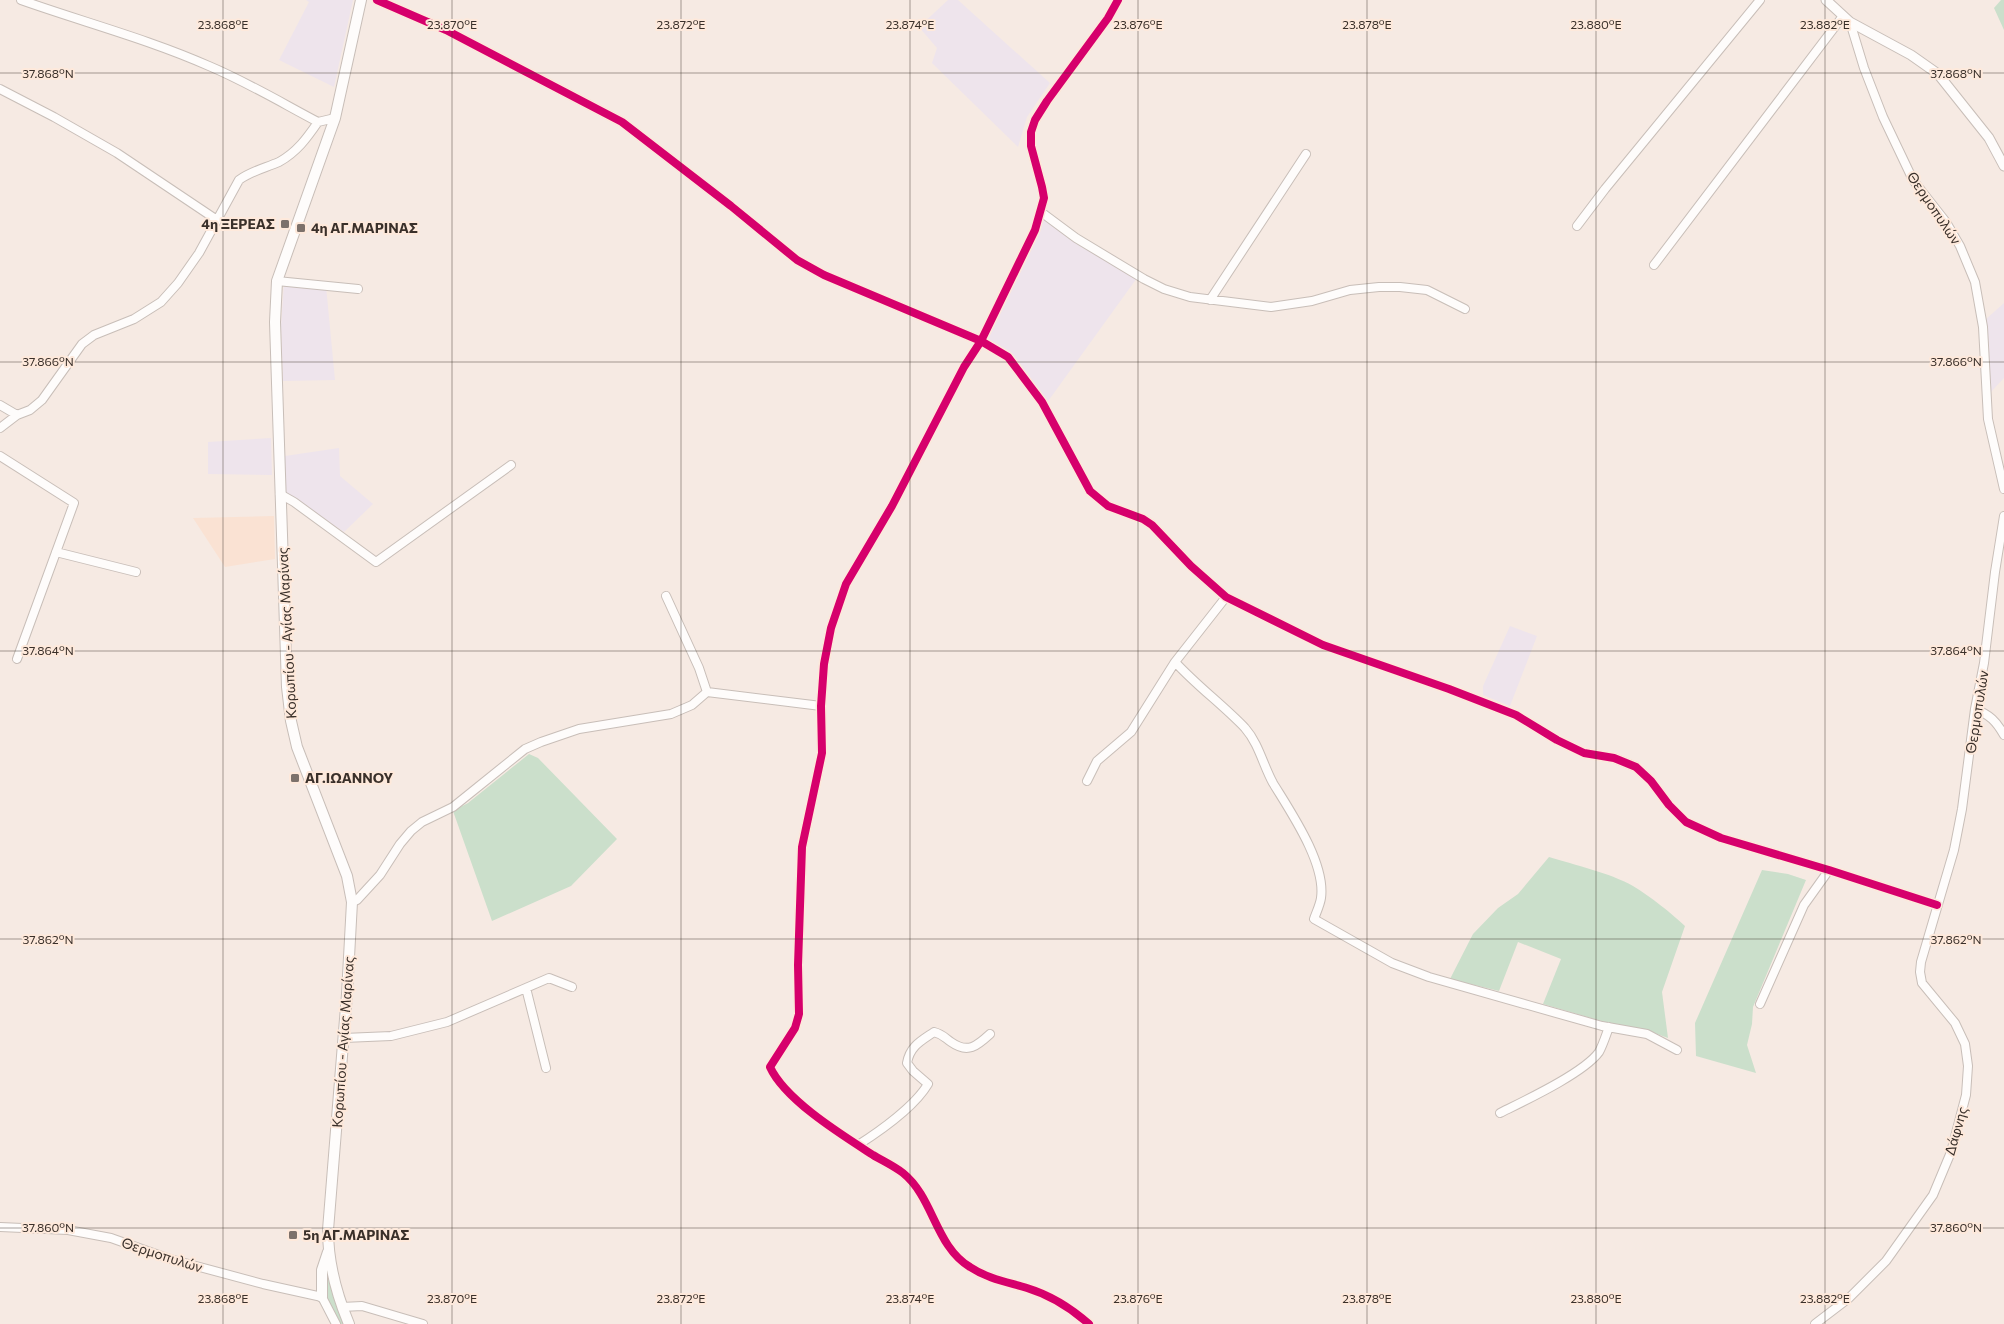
<svg xmlns="http://www.w3.org/2000/svg" width="2004" height="1324" font-family="Commissioner,sans-serif">
	<rect width="100%" height="100%" fill="#f6eae3"/>
	<path fill="#fae2d3" d="M274 516 275 559 225 567 193 518Z"/>
	<path fill="#eee4ec" d="M306 0H353L334 87 279 60 309 2Z
		M948 0H958L1050 83 1027 117 1018 147 932 63 937 48 919 27Z
		M1041 217 1045 219 1063 233 1137 278 1046 404 1009 352 986 340 1002 308Z
		M284 284 326 286 335 380 283 381 281 326Z
		M2004 303V378L1990 393 1985 320Z
		M271 438 272 475 208 474V442Z
		M339 448 340 476 373 504 344 532 285 492V456Z
		M1510 626 1537 636 1510 706 1483 695V686Z"/>
	<path fill="#cbdfcb" d="M2001 0H2004V30L1994 8Z
		M529 754 538 758 617 839 571 886 492 921 453 811 468 803Z
		M1549 857C1575 865 1610 873 1633 886 1651 897 1670 912 1685 926L1662 992 1668 1038 1646 1030 1608 1023 1543 1004 1561 959 1518 942 1499 991 1450 979 1473 934 1498 908 1518 894Z
		M1762 870 1788 874 1806 880 1753 1007 1752 1024 1747 1045 1756 1073 1696 1056 1695 1023Z
		M327 1274 336 1304 345 1324H340L327 1298Z"/>
	<g fill="none" stroke-linecap="round" stroke-linejoin="round">
		<g stroke="#c8beb8" stroke-width="10">
			<path id="minor" d="M21 0C83 22 148 39 209 66 247 82 282 103 318 122
				M377 0 446 30 622 122 731 206 797 260 824 275 981 341 1008 357 1042 402 1090 491 1108 506 1143 519 1152 525 1191 566 1226 597 1323 645 1449 689 1516 715 1557 740 1584 753 1614 758 1636 767 1651 781 1669 805 1686 822 1721 838 1829 870 1937 905
				M1850 22 1864 68 1883 117 1913 180 1946 222 1960 246 1975 282 1983 327 1988 419 2004 489
				M0 89 54 117 117 153 217 220
				M1041 212 1076 238 1144 279 1164 289 1190 297 1271 307 1312 301 1350 290 1379 287H1400L1427 290 1465 309
				M1577 226 1605 189 1760 0
				M1654 265 1843 16
				M277 281 358 289
				M1210 300 1306 154
				M0 405 17 415
				M0 428 17 415 30 410 42 400 82 344 94 335 134 319 161 302 178 283 199 253 239 180C251 171 265 168 279 162 297 152 307 138 318 122L335 118
				M0 456 74 503 17 659
				M280 494 294 502 376 562 511 465
				M56 552 136 572
				M666 596 699 668 707 692
				M1175 662C1197 686 1223 705 1245 728 1259 744 1263 765 1273 783 1290 811 1326 863 1321 898 1320 905 1316 913 1314 919L1392 963 1429 977 1602 1026 1647 1034 1677 1050
				M1975 709C1990 715 1996 721 2004 735
				M1087 781 1097 761 1131 732 1175 662 1226 597
				M352 902 357 900 380 875 400 844 411 831 422 822 453 807 525 749 541 742 579 729 671 714 692 705 707 692 821 706
				M526 988 546 1068
				M1760 1004 1804 905 1829 870
				M344 1038 391 1036 447 1022 549 978 572 987
				M1500 1113C1524 1101 1584 1073 1599 1052 1603 1045 1606 1035 1609 1027
				M858 1145C880 1131 915 1106 928 1084L913 1071 907 1063C910 1046 921 1041 934 1032 942 1034 944 1037 951 1042 968 1054 977 1046 990 1034
				M0 1227 68 1230 111 1238 170 1259 263 1284 322 1297 336 1324
				M342 1307 362 1306 423 1324
				M1089 1324C1072 1309 1050 1295 1027 1288 1007 1282 988 1279 970 1267 935 1246 934 1198 903 1173 894 1166 883 1161 873 1155 842 1135 785 1100 770 1067L795 1028 799 1014 798 965 802 847 822 753 821 706 824 664 831 628 846 584 892 506 964 367 981 341 1035 230 1044 198 1042 187 1031 146V132L1035 120 1047 101 1108 18 1118 0
				M1815 1324 1849 1298 1886 1261 1933 1195 1951 1152 1966 1095 1968 1066 1965 1044 1955 1023 1922 983 1920 972 1921 962 1954 850 1962 809 1975 709 1984 663 1995 572 2004 516"/>
		</g>
		<g stroke="#c8beb8" stroke-width="11">
			<path id="tertiary" d="M1826 0 1850 22 1911 55 1938 74 1989 138 2004 166"/>
		</g>
		<g stroke="#c8beb8" stroke-width="12">
			<path id="secondary" d="M322 1297V1270L328 1252
				M349 1324C336 1293 328 1263 328 1230L347 994 352 902 347 876 297 747 291 721 287 687 275 322 277 281 335 118 361 0"/>
		</g>
		<use href="#minor" stroke="#fefcfb" stroke-width="8"/>
		<use href="#tertiary" stroke="#fefcfb" stroke-width="9"/>
		<use href="#secondary" stroke="#fefcfb" stroke-width="10"/>
		<g stroke="#fee9db" stroke-width="11">
			<path id="cycleway" d="M377 0 446 30 622 122 731 206 797 260 824 275 981 341 1008 357 1042 402 1090 491 1108 506 1143 519 1152 525 1191 566 1226 597 1323 645 1449 689 1516 715 1557 740 1584 753 1614 758 1636 767 1651 781 1669 805 1686 822 1721 838 1829 870 1937 905
				M1089 1324C1072 1309 1050 1295 1027 1288 1007 1282 988 1279 970 1267 935 1246 934 1198 903 1173 894 1166 883 1161 873 1155 842 1135 785 1100 770 1067L795 1028 799 1014 798 965 802 847 822 753 821 706 824 664 831 628 846 584 892 506 964 367 981 341 1035 230 1044 198 1042 187 1031 146V132L1035 120 1047 101 1108 18 1118 0"/>
		</g>
		<use href="#cycleway" stroke="#d6006c" stroke-width="8"/>
	</g>
	<path fill="none" stroke="#3a302a" stroke-width="1" stroke-opacity="0.45" d="M223 0V1324M452 0V1324M681 0V1324M910 0V1324M1138 0V1324M1367 0V1324M1596 0V1324M1825 0V1324M0 73H2004M0 362H2004M0 651H2004M0 939H2004M0 1228H2004"/>
	<g fill="#7c716b" stroke="#fee9db" stroke-width="2">
		<rect x="280" y="219" width="10" height="10" rx="2.5"/>
		<rect x="296" y="223" width="10" height="10" rx="2.5"/>
		<rect x="290" y="773" width="10" height="10" rx="2.5"/>
		<rect x="288" y="1230" width="10" height="10" rx="2.5"/>
	</g>
	<g text-anchor="middle" stroke-width="4" stroke-linejoin="round" paint-order="stroke">
		<g font-size="14" fill="#3a302a" stroke="#fee9db">
			<text transform="translate(1934 208) rotate(56)" y="5">Θερμοπυλών</text>
			<text transform="translate(287 633) rotate(-93)" y="5">Κορωπίου - Αγίας Μαρίνας</text>
			<text transform="translate(1977 712) rotate(-81)" y="5">Θερμοπυλών</text>
			<text transform="translate(343 1042) rotate(-86)" y="5">Κορωπίου - Αγίας Μαρίνας</text>
			<text transform="translate(1956 1131) rotate(-74)" y="5">Δάφνης</text>
			<text transform="translate(162 1255) rotate(18)" y="5">Θερμοπυλών</text>
		</g>
		<g font-size="14" font-weight="bold" fill="#3a302a" stroke="#fee9db" text-anchor="start">
			<text x="275" y="229" text-anchor="end">4η ΞΕΡΕΑΣ</text>
			<text x="311" y="233">4η ΑΓ.ΜΑΡΙΝΑΣ</text>
			<text x="305" y="783">ΑΓ.ΙΩΑΝΝΟΥ</text>
			<text x="303" y="1240">5η ΑΓ.ΜΑΡΙΝΑΣ</text>
		</g>
	</g>
	<g font-size="12" text-anchor="middle" fill="#3a302a" stroke="#fee9db" stroke-width="4" stroke-linejoin="round" paint-order="stroke">
		<text x="223" y="29">23.868°E</text>
		<text x="452" y="29">23.870°E</text>
		<text x="681" y="29">23.872°E</text>
		<text x="910" y="29">23.874°E</text>
		<text x="1138" y="29">23.876°E</text>
		<text x="1367" y="29">23.878°E</text>
		<text x="1596" y="29">23.880°E</text>
		<text x="1825" y="29">23.882°E</text>
		<text x="48" y="78">37.868°N</text>
		<text x="1956" y="78">37.868°N</text>
		<text x="48" y="366">37.866°N</text>
		<text x="1956" y="366">37.866°N</text>
		<text x="48" y="655">37.864°N</text>
		<text x="1956" y="655">37.864°N</text>
		<text x="48" y="944">37.862°N</text>
		<text x="1956" y="944">37.862°N</text>
		<text x="48" y="1232">37.860°N</text>
		<text x="1956" y="1232">37.860°N</text>
		<text x="223" y="1303">23.868°E</text>
		<text x="452" y="1303">23.870°E</text>
		<text x="681" y="1303">23.872°E</text>
		<text x="910" y="1303">23.874°E</text>
		<text x="1138" y="1303">23.876°E</text>
		<text x="1367" y="1303">23.878°E</text>
		<text x="1596" y="1303">23.880°E</text>
		<text x="1825" y="1303">23.882°E</text>
	</g>
</svg>
